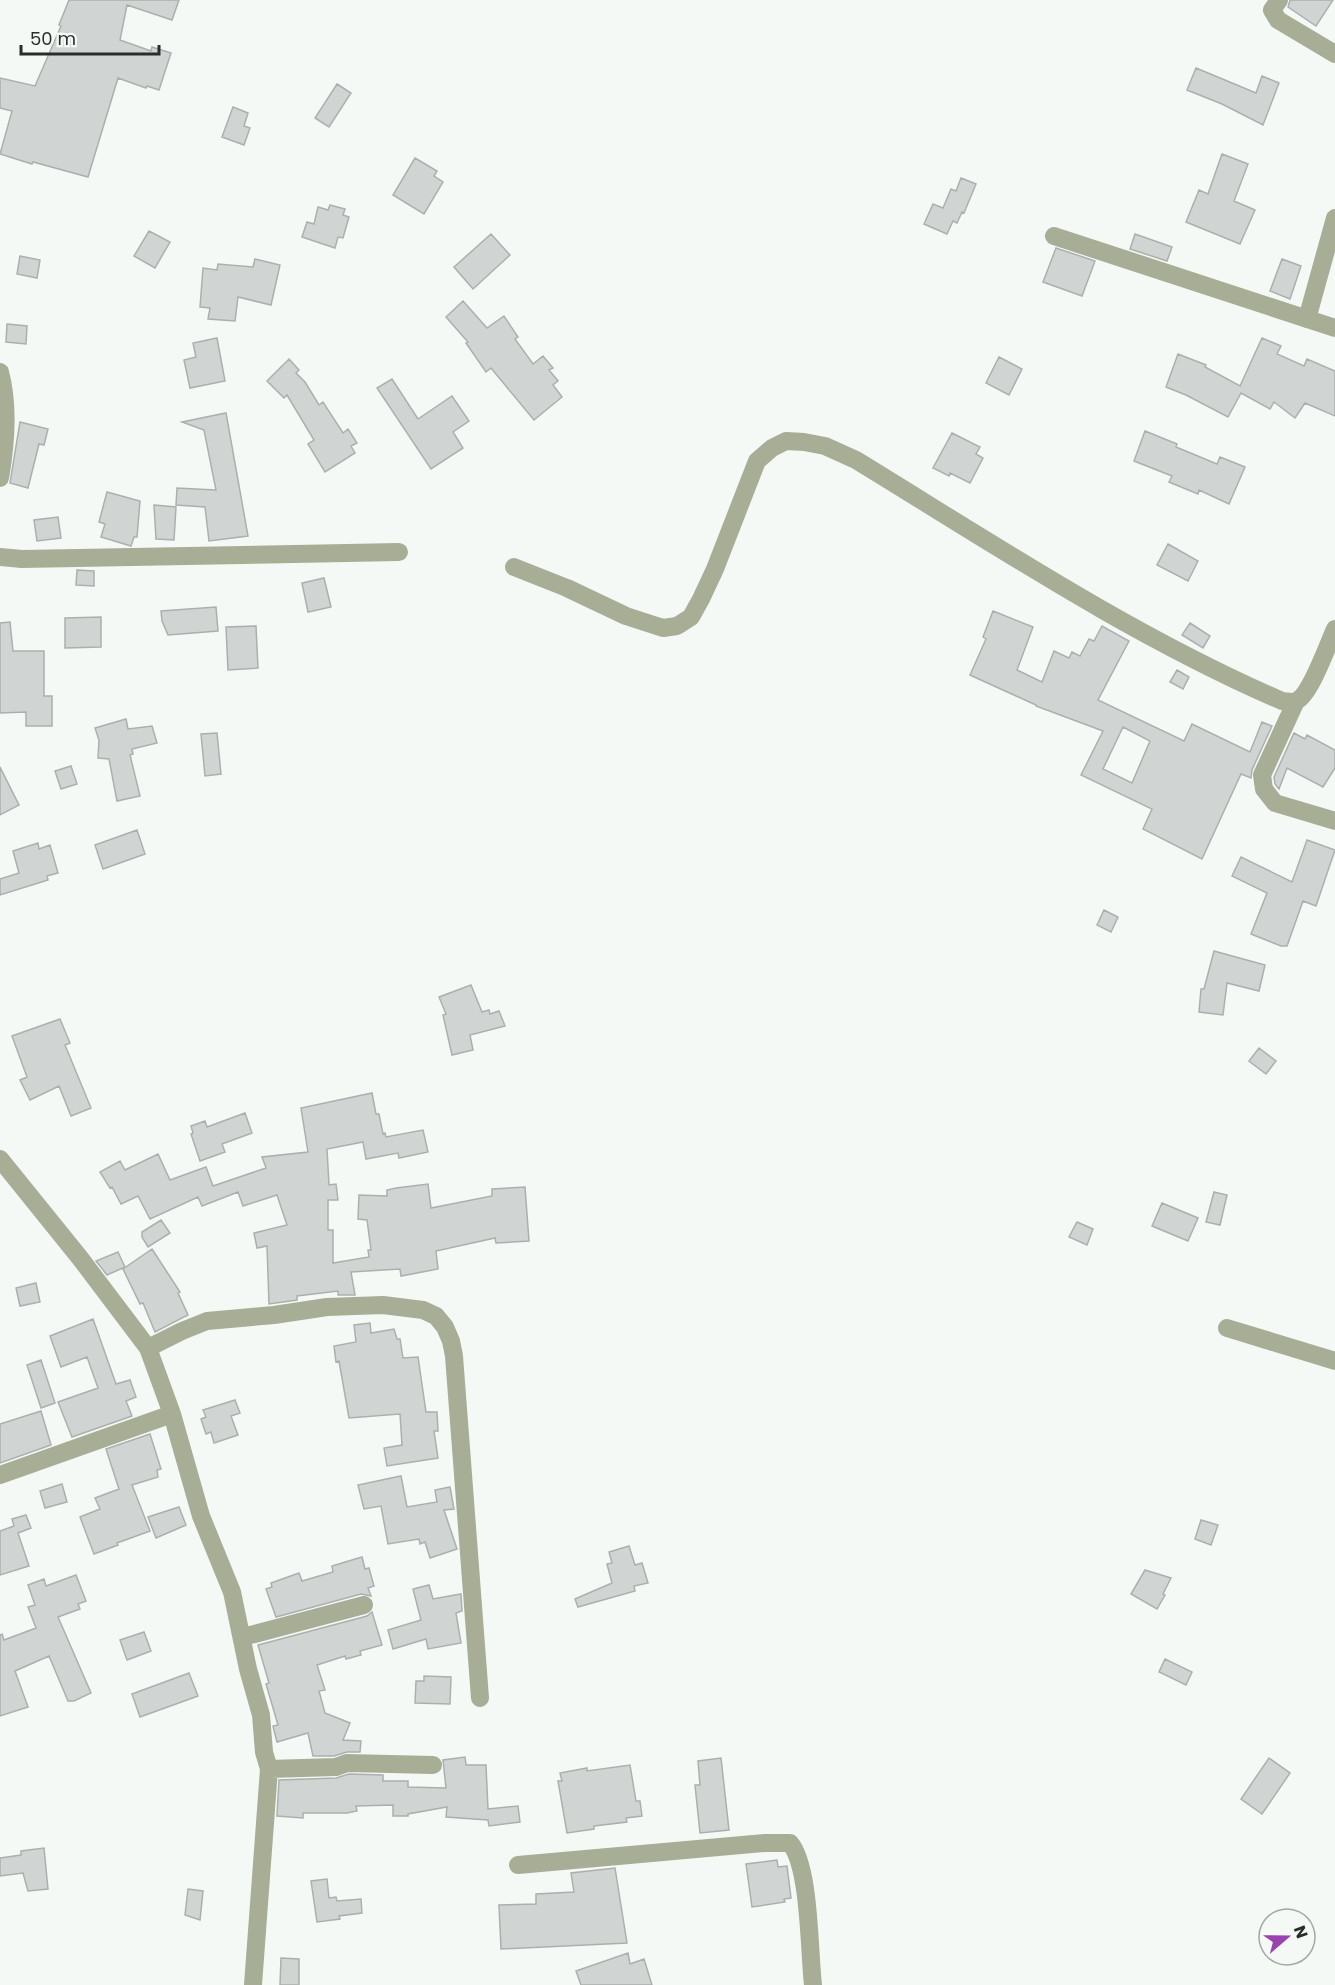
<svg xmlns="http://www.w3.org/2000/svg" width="1335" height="1985" font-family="Poppins,sans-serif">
	<rect width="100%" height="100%" fill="#f5f9f6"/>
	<path fill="#d0d5d4" stroke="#abb0af" stroke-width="1.5" fill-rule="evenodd" d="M69 0H179L172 20 127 5 120 40 151 51 152 47 171 53 159 90 147 86 146 88 118 78 88 177 33 162 32 164 0 154 12 111 0 108V78L35 86 61 26 59 25Z
		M1290 0H1333L1316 26 1288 7Z
		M1196 68 1256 93 1262 76 1279 83 1263 125 1222 104 1187 90Z
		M337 84 351 93 329 127 315 118Z
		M233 107 248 113 244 126 250 128 244 145 222 137Z
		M1222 154 1248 164 1234 201 1255 210 1240 244 1186 222 1199 190 1208 194Z
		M415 158 437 171 434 176 443 182 424 214 393 195Z
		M961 178 976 184 964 213 962 212 957 223 953 221 947 234 924 224 933 204 943 208 951 189 956 191Z
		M330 205 345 209 343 215 349 217 343 238 338 237 335 248 302 237 307 222 314 224 318 207 328 210Z
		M149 231 170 242 155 268 134 256Z
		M491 234 510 255 473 289 454 267Z
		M1135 234 1172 247 1167 261 1130 249Z
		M1056 248 1095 261 1082 296 1043 282Z
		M20 256 40 260 37 278 17 274Z
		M255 259 280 265 271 305 238 297 235 321 208 319 210 308 200 307 203 268 217 270 218 264 253 267Z
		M1282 259 1301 266 1290 299 1270 291Z
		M463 301 487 328 504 316 518 337 515 339 533 364 543 356 553 368 549 370 558 381 553 385 562 397 534 420 491 368 486 372 466 343 468 342 446 317Z
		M7 324 27 326 26 344 6 342Z
		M217 338 225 381 190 388 184 360 196 357 193 343Z
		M1262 338 1281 346 1277 354 1304 366 1307 359 1335 371V416L1305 403 1295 418 1274 402 1270 409 1241 393 1228 417 1186 395 1166 387 1178 354 1206 365 1205 367 1240 386Z
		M999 357 1022 369 1009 395 986 383Z
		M289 359 299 370 296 373 305 382 319 405 323 402 343 433 348 429 357 443 351 446 355 453 325 472 308 444 314 440 287 395 284 398 267 381Z
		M392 379 418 419 452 396 469 421 453 432 463 448 431 469 377 388Z
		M226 413 248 536 209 541 205 507 176 505 177 488 216 490 204 430 182 422Z
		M20 422 48 429 44 445 39 444 28 488 10 483Z
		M1145 431 1177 444 1176 447 1217 464 1220 457 1245 467 1229 504 1199 490 1198 494 1169 482 1172 476 1134 461Z
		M952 433 980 447 976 454 983 458 970 483 950 473 949 476 933 468Z
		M107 492 140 501 137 537H134L131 546 101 537 105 524 99 522Z
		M154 505 176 507 174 540 156 539Z
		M58 517 61 538 37 541 34 520Z
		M1168 544 1198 561 1188 581 1157 565Z
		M77 570 94 571V586L76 585Z
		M324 578 331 607 308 612 302 583Z
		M216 607 218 631 168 635 162 621 161 611Z
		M993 611 1033 627 1017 670 1042 682 1054 651 1069 658 1072 652 1080 656 1089 639 1094 641 1102 626 1129 641 1098 700 1184 741 1192 724 1250 752 1262 722 1272 726 1252 770 1251 778 1241 774 1202 859 1143 829 1152 809 1081 775 1103 731 1036 706V705L970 675 986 639 983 637ZM1123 727 1150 741 1132 783 1103 769Z
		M101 617V647L65 648V618Z
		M10 622 13 651H44V696H52V726H26V712L0 713V623Z
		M1190 623 1210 636 1203 648 1182 635Z
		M256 626 258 668 228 670 226 627Z
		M1177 670 1189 677 1183 689 1170 682Z
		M126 719 128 729 152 726 157 743 132 749 133 754 130 755 140 796 117 801 109 759 98 758 99 740 95 728Z
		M217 733 221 774 205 776 201 734Z
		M1294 733 1305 739 1307 735 1335 750V768L1323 787 1287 768 1279 789 1275 784 1274 777Z
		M71 766 77 784 61 789 55 771Z
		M0 767 19 805 0 815Z
		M137 830 145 854 103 869 95 845Z
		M1307 840 1335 850 1316 906 1303 901 1287 946H1281L1251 934 1267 893 1232 876 1241 857 1292 882Z
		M38 843 39 849 50 845 58 873 47 876 48 880 0 895V879L19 873 13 851Z
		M1104 910 1118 917 1111 932 1097 925Z
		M1214 951 1265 965 1259 991 1227 983 1223 1015 1199 1012 1201 989H1204Z
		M471 985 482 1012 489 1010 490 1014 499 1011 505 1026 470 1035 473 1050 452 1055 443 1015 446 1014 439 997Z
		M60 1019 70 1043 65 1045 91 1108 71 1116 59 1086 30 1100 20 1080 27 1077 12 1036Z
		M1259 1048 1276 1061 1266 1074 1249 1061Z
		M372 1093 376 1114H379L383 1134 385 1133 386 1137 423 1130 428 1152 399 1158 398 1153 366 1159 363 1142 327 1149 329 1185 336 1184 338 1200H328V1230H333V1263L369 1257 368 1250H371L367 1220 358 1219 359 1195 387 1196V1190L396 1188 428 1184 431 1208 492 1196V1189L525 1187 529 1241 496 1243 495 1238 436 1251 438 1269 401 1276 400 1269 351 1272 355 1295H338V1291L297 1296V1300L269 1304 267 1246 257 1248 254 1233 287 1225 277 1195 243 1206 238 1192 202 1206 198 1197 150 1219 138 1196 121 1204 112 1187 110 1188 100 1172 120 1161 125 1170 158 1154 170 1180 206 1167 213 1186 266 1168 262 1157 308 1152 301 1108Z
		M245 1113 252 1133 222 1144 225 1152 200 1161 191 1134 193 1133 191 1126 205 1121 207 1127Z
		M1214 1192 1227 1195 1220 1225 1206 1222Z
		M1162 1203 1198 1218 1188 1241 1152 1226Z
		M161 1220 170 1233 148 1247 142 1237V1232Z
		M1077 1222 1093 1229 1087 1245 1069 1237Z
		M152 1249 180 1292 178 1293 188 1315 155 1332 143 1303 140 1304 123 1269Z
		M118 1252 125 1267 107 1275 96 1261Z
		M36 1283 40 1302 20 1306 16 1288Z
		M93 1319 116 1384 130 1380 136 1397 126 1401 132 1416 72 1437 58 1402 98 1388 87 1357 61 1367 50 1336Z
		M370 1323 371 1333 394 1329 397 1339H400L403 1358 418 1357 426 1412H437L438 1431H434L438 1458 387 1466 384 1448 402 1445 400 1414 349 1418 339 1361 336 1362 334 1346 356 1342 354 1325Z
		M41 1360 55 1403 41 1408 27 1365Z
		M235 1400 240 1413 231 1416 238 1435 214 1443 211 1432 206 1434 201 1419 206 1417 203 1410Z
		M41 1411 51 1445 0 1463V1424Z
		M150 1434 161 1469 157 1470 158 1477 132 1485 150 1531 117 1543 118 1545 94 1554 80 1517 100 1509 95 1498 119 1489 106 1449Z
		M401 1476 407 1507 437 1502 435 1490 450 1487 454 1509 444 1510 457 1549 430 1558 425 1542 420 1544 419 1539 388 1544 381 1506 364 1509 358 1485Z
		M62 1484 67 1502 45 1508 40 1491Z
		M179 1507 186 1525 156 1538 148 1517Z
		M26 1515 31 1528 18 1533 29 1566 0 1575V1531L14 1526 12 1519Z
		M1201 1520 1218 1525 1211 1545 1195 1539Z
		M629 1546 635 1565 642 1563 648 1583 634 1586 635 1591 578 1607 575 1599 612 1583 607 1564 612 1563 609 1552Z
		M362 1557 365 1569 369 1568 374 1586 368 1588 371 1596 361 1594 276 1617 266 1589 272 1587 271 1583 299 1573 302 1581 333 1572 332 1566Z
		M1145 1570 1171 1578 1163 1594 1165 1595 1157 1609 1131 1594Z
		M76 1575 86 1601 78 1604 80 1609 58 1617 91 1693 74 1701H68L49 1656 15 1671 28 1707 0 1716V1635L2 1634 4 1640 36 1628 28 1607 35 1605 28 1585 44 1579 46 1586Z
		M429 1585 433 1599 461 1594 462 1611 456 1613 461 1643 428 1649 426 1639 393 1649 388 1630 421 1620 413 1589Z
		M372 1612 382 1645 360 1651 361 1655 346 1659 345 1656 317 1665 325 1690 319 1691 325 1713 350 1723 343 1740 361 1741 360 1752H347L334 1756H313L308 1733 277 1742 273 1726 278 1725 266 1684 269 1683 258 1645 367 1616Z
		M144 1632 151 1651 127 1660 120 1640Z
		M1165 1659 1192 1672 1186 1685 1159 1672Z
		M189 1673 198 1696 140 1717 132 1694Z
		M424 1676 451 1677 450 1704 415 1703 416 1681H424Z
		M465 1757 466 1765H486L488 1809 518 1806 520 1822 489 1826 488 1820 446 1817 447 1807 408 1814V1816H393V1805L356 1806 357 1811 347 1813H303V1818L277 1816 279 1780 336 1778 349 1774 383 1775V1781H408V1787L446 1788 443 1760Z
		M721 1758 729 1830 700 1833 695 1785H700L698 1761Z
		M1269 1758 1290 1773 1262 1814 1241 1799Z
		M630 1765 636 1801H640L642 1816 626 1818 627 1822 594 1826V1829L567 1833 558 1781H562L560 1773 587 1768V1771Z
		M44 1848 48 1889 28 1891 23 1873 0 1876V1858L21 1855V1851Z
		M777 1860 778 1867 787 1866 791 1898 784 1899 785 1902 752 1907 746 1864Z
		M615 1868 627 1943 501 1949 499 1905 536 1904V1894L574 1892 571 1873Z
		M327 1879 329 1898 336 1897 337 1901 361 1899 362 1913 339 1916 340 1919 317 1922 311 1881Z
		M188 1889 203 1891 200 1920 185 1915Z
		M628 1953 630 1964 644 1959 652 1985H581L576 1971Z
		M281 1958 299 1959V1985H280Z"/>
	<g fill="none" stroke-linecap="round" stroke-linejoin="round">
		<path stroke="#a7ae95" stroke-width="18" d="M1279 0 1272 10 1278 20 1335 54
			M1054 236 1335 328
			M1307 319 1335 218
			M0 372C9 406 6 444 0 478
			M0 557 22 559 399 552
			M514 567 567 588 626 616 663 628 677 626 691 617 701 599 715 569 757 461 772 448 786 441 804 442 825 446 856 460C995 545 1132 636 1282 701 1286 701 1292 703 1296 701 1310 696 1328 644 1335 629
			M1296 701 1262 775 1264 789 1275 803 1335 821
			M0 1159 80 1258 148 1348 172 1414 201 1516 232 1592 248 1669 261 1715 264 1752 269 1769 253 1985
			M1227 1328 1335 1361
			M148 1348 182 1331 207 1321 274 1315 327 1307 383 1305 423 1310 436 1316 445 1327 451 1341 454 1356 480 1698
			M0 1475 172 1414
			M243 1637 364 1605
			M269 1769 336 1767 347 1763 433 1765
			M518 1865 765 1843H790C810 1866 809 1951 813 1985"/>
	</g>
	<g transform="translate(1287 1937) rotate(70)"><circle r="28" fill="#f5f9f6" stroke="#a4a7a5" stroke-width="1.5"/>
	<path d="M0-4.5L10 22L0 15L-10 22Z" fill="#9a42af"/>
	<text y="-9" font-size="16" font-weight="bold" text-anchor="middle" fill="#2b2d2c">N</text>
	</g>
	<path d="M21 45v9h138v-9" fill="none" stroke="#2b2d2c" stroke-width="3"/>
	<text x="30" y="45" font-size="18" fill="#2b2d2c" stroke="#f5f9f6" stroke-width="4.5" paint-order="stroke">50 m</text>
</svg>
